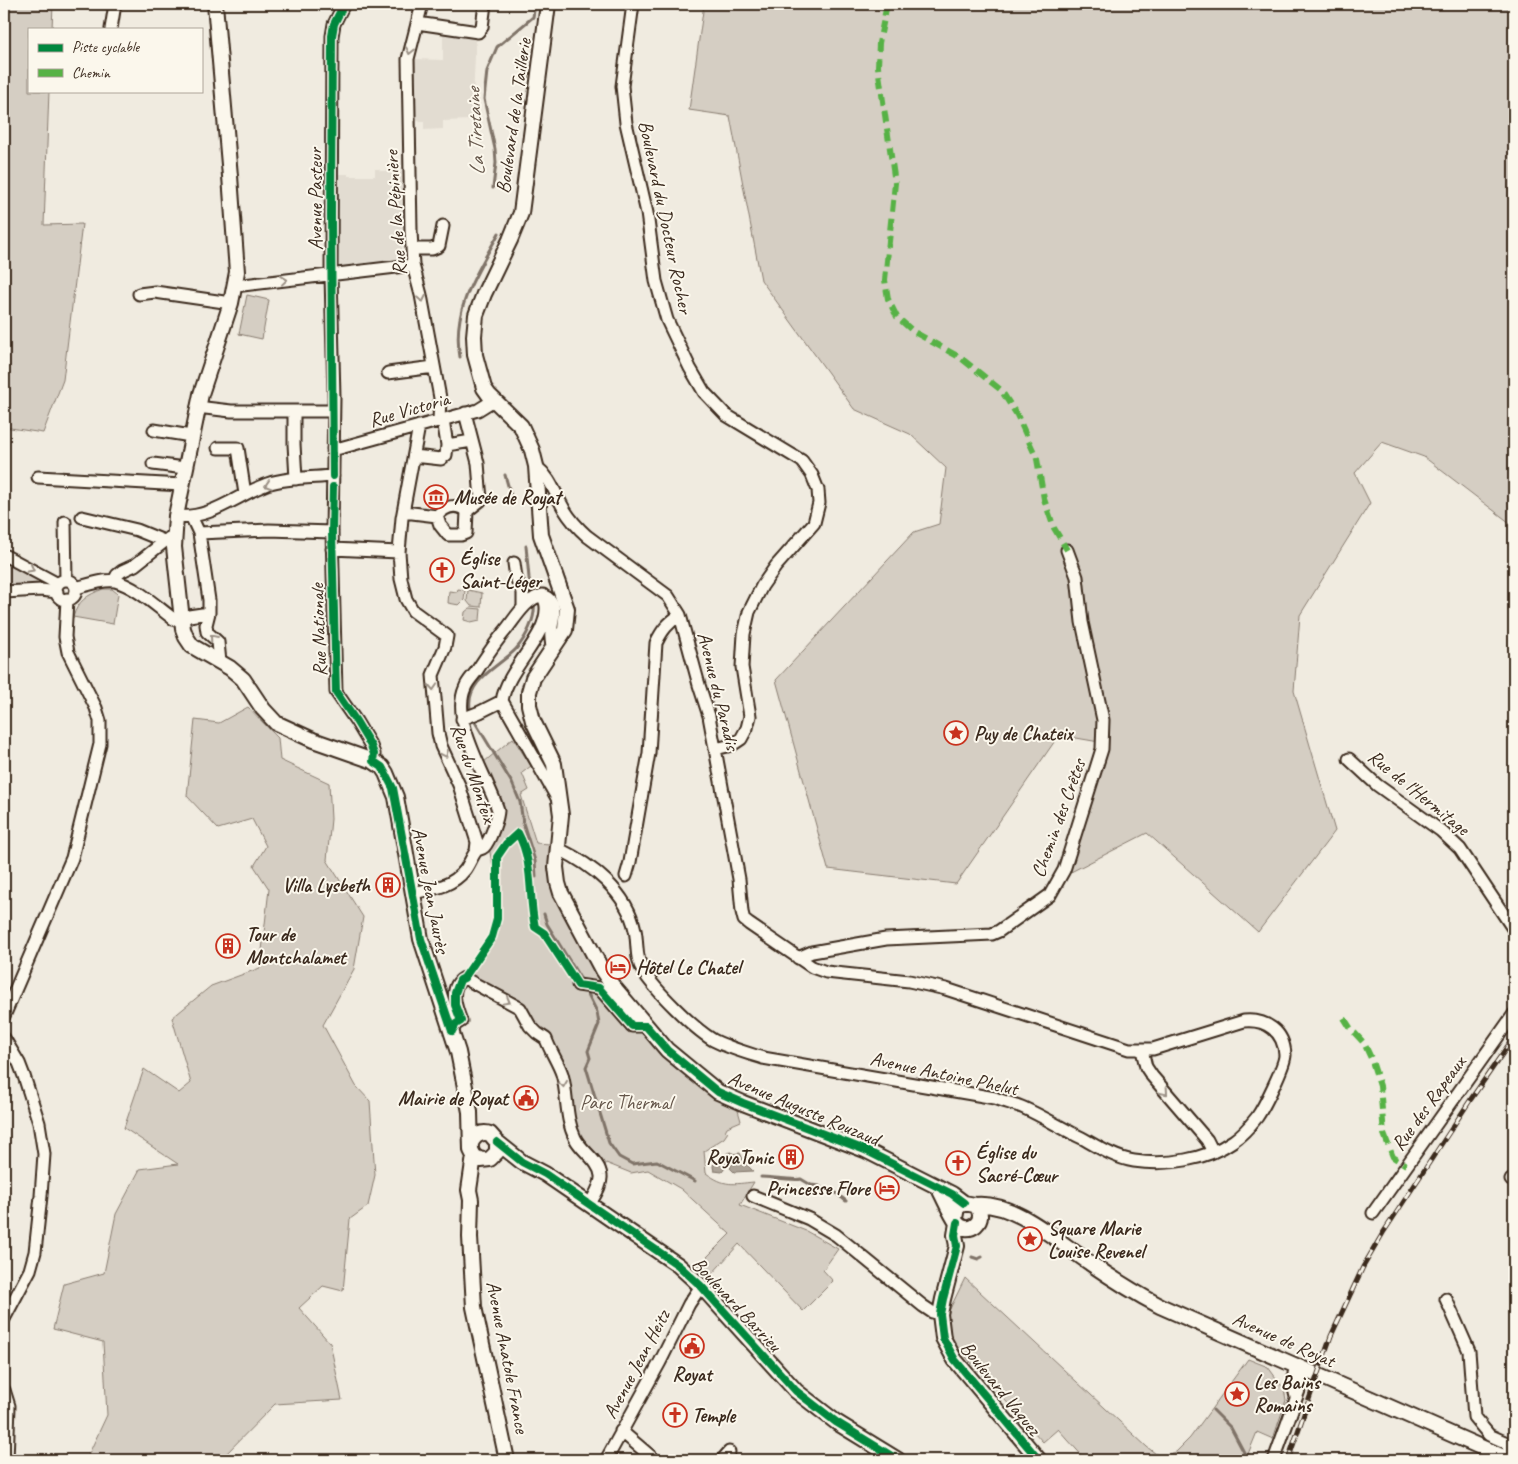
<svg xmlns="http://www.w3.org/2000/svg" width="1518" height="1464" font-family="Caveat,sans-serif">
	<rect width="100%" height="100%" fill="#f0ebe0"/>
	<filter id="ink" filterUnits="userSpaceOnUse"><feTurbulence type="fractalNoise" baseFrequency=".02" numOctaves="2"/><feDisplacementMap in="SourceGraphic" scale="10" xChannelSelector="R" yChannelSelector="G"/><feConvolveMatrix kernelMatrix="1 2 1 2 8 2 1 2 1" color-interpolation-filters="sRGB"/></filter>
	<g filter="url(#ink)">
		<path fill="#e2dcd1" d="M443 30 476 35 472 120 443 121V129L424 130V122L416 121 413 76 415 59 443 60Z
			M375 169H379L380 171H402V180L406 181V187L402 188 405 238H402V261L342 268 338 265V174H348V176H375Z"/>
		<path fill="#d5cec3" stroke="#887c70" d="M4 4H53L52 29H29V91H49L44 225 82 224 63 380 43 433 4 427Z
			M704 4H1514V526L1424 457 1382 442 1355 473 1370 503 1300 615 1294 691 1335 831 1258 932 1147 833 1067 874 1105 743 1059 735 956 884 828 869 776 680 914 532 939 524 946 468 910 434 854 409 761 280 730 116 689 110Z
			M247 295 269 300 262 339 239 334Z
			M4 559 39 577 38 585 4 584Z
			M103 589H112L118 594 113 624 73 617C78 601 87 595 103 589Z
			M458 589 465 590 464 600 459 605 448 603 449 591 457 592Z
			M468 590 482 593 481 607 471 606 467 601Z
			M470 608 481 609 480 620 471 622 464 620 465 612Z
			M248 707 278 738 280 760 329 783 331 819 327 860 363 917 354 969 323 1025 356 1086 370 1101 375 1175 368 1206 350 1219 343 1291 323 1286 299 1308 330 1343 342 1400 275 1404 220 1460H86L107 1415 103 1342 53 1329 64 1284 104 1273 116 1214 140 1169 178 1164 124 1128 144 1069 179 1093 191 1083 172 1018 211 986 260 968 269 889 254 866 266 846 252 819 218 829 187 796 195 720 219 723Z
			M513 738 531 766 522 773 529 790 521 795 536 843 550 844 548 871 553 893 602 983 635 1025 737 1107 741 1121 727 1127 725 1131 728 1132 724 1138 704 1151 706 1173C725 1187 733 1184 754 1182L740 1205 806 1231 838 1249 823 1270 833 1281 803 1311 739 1244 701 1286 689 1275 730 1234 681 1189 648 1170 631 1173 606 1163 594 1207 587 1202 597 1172 571 1138 561 1107 557 1075 542 1042 529 1034 518 1010 462 974 487 938 494 919 496 886 489 847 500 822 484 762Z
			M965 1278 1147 1447 1160 1457 1176 1452 1190 1438 1248 1359 1268 1367 1284 1389 1286 1400 1273 1439 1257 1432 1248 1454 1253 1457 1252 1460H1086L1058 1429 1043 1442 955 1345 948 1335 947 1315Z"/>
		<path fill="#aca397" stroke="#7f7367" d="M732 1152V1154L740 1153 745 1163 753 1171 734 1172 730 1168 732 1163 728 1161 725 1163 726 1167 722 1172 714 1171 713 1167C713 1159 721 1160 727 1158V1153Z"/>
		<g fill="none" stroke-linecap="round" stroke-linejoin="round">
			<path stroke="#7f7367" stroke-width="3" d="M493 188 496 163 495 149 484 99 487 71 497 47 533 17 535 4
				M460 357C451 309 477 273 499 233
				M505 475 513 503
				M526 546 529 578 532 597
				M470 708C466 680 500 666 516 649 526 638 536 618 534 603
				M475 722 512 783 520 802 523 823 535 861 536 877
				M544 914 547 924 583 983
				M585 988 597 1012 599 1024 588 1051 590 1058 586 1067 609 1143 619 1157 632 1164 657 1161 695 1181
				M761 1177C769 1177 796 1181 801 1179L811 1185 819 1186 825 1191 836 1193 846 1201
				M972 1257 978 1259 982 1257
				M1213 1410 1231 1428 1248 1460"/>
			<g stroke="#3b2a1e" stroke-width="15">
				<path id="minor" d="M344 4 334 24 332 36 331 275 334 398 332 532 336 692 356 721 371 746 374 754 373 761
					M422 4 408 59 411 231 413 265 421 295 440 398 439 420
					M633 4 622 86 626 123 647 213 656 281 667 320 690 368 704 392 726 415 802 461 812 475 818 490 819 503 814 523 776 566 762 586 749 612 744 634 742 667 750 716 747 728 741 739 732 745 715 749
					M417 23 478 32 482 27 485 4
					M111 29 115 4
					M412 249H432L439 246 443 226
					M235 286 413 265
					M139 294 155 292 231 303
					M388 373 434 367
					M197 407 231 411H333
					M294 411V444L296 479
					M419 426 402 518 399 552 401 579 406 599 413 611 447 636 445 647 433 675 438 733 441 746 459 785 477 842 476 851
					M154 430 191 436
					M447 445 472 441
					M218 448H238L245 494
					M333 449 340 448 478 410 494 400
					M414 456 441 459 446 455 447 445 443 419
					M153 464 185 468
					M536 466C551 478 554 492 564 509 570 519 578 528 587 536L668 596 680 615 699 685 709 716 739 879 742 912 744 920 749 924 812 967 826 972 909 981 946 989 1129 1049H1153L1244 1021C1266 1019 1284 1031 1285 1055 1285 1065 1264 1107 1257 1117 1250 1126 1242 1135 1233 1141 1206 1160 1166 1166 1134 1161 1115 1158 1098 1147 1082 1138 1063 1129 1044 1117 1024 1108 1015 1104 1005 1102 995 1098L763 1058C747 1053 729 1048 713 1040 693 1028 655 990 643 971 635 958 638 943 635 930 627 892 592 865 559 849
					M38 477 182 485
					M404 512 437 516C445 506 456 503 467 511
					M176 516C210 520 237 495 267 484 288 477 312 478 333 476
					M191 516 199 533 209 600V613L206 625 207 632 218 642 220 662
					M437 516 440 525 448 535H461L466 533 467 511 481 500 478 463 465 413
					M82 517 137 530 164 541
					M65 522 66 580
					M199 533 269 530 332 532
					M332 549 399 552
					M4 555 58 584
					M514 563 516 578 523 592V608
					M56 590a10 10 0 1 1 20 0a10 10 0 1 1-20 0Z
					M114 581 117 575 122 571 135 565 169 538
					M76 588C87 585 103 579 115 581 137 587 157 607 175 620H182L189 616 209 613
					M4 592 41 590 57 592
					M543 595C544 599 546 603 546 607 548 637 507 668 502 701L557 798
					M544 596C560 602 552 621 551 633 550 639 552 645 553 650
					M462 719 480 712 502 701
					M1349 759 1377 785 1441 831 1460 849 1514 930
					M626 876 630 862 649 753 656 643C662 630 668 623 680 615
					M412 893C432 889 452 887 465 870 469 865 473 854 477 850 479 849 482 849 484 847 490 841 498 818 498 810 488 778 450 721 465 688 467 682 472 677 476 672 485 658 494 644 505 631 515 619 526 598 543 595
					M798 958 812 952 886 939 992 934 999 931 1050 895 1064 870 1102 749 1103 720 1082 622 1077 577 1067 550
					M578 985 599 988 632 1026H646
					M4 1016 72 858 100 744V721L96 708 68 652 65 637 67 599
					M452 1031 456 1024 461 1021C456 1008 448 987 464 978L520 1008 530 1026 537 1033 546 1039C550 1051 558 1062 562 1074 568 1095 565 1118 575 1138 581 1151 600 1161 601 1176 602 1185 594 1196 590 1204
					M4 1038 19 1063 24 1076 39 1123 44 1154 41 1196 35 1252 30 1270 4 1319
					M1142 1050 1146 1067 1152 1076 1207 1140 1213 1152
					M1511 1180 1514 1181
					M753 1196 809 1219 836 1235 923 1306 932 1312 940 1314
					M1373 1213 1514 1014
					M1446 1299 1469 1351 1474 1417 1489 1435 1507 1443 1509 1449 1508 1460
					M4 1390 9 1406 7 1460
					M1296 1397C1293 1385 1292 1378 1296 1366
					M621 1431 655 1460
					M606 1460 660 1362 689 1304 701 1286
					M722 1460 729 1452
					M1274 1460 1306 1371"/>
			</g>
			<g stroke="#3b2a1e" stroke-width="18">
				<path id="major" d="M215 4 230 176 237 272 231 303 201 394 176 516 174 547 183 629 186 637 192 646 230 668 243 679 263 709 276 723 313 740 373 761 382 767 386 773 396 797 421 939 458 1052 470 1112 471 1150 474 1156 481 1160 490 1159 497 1152V1142L490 1134C482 1131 475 1135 471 1143
					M548 4 521 213 510 240 484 294 476 315 474 336 475 355 484 388 489 395 521 426 532 450 536 466 541 535 567 609 565 630 533 678 529 692V705L533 721 554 764 561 815 556 867 558 883 561 893 602 970 612 985 667 1050 718 1092 743 1103 865 1150 952 1194 964 1203
					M497 1142 522 1162 545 1174 678 1265 701 1286 796 1391 836 1422 898 1460
					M474 1156 469 1190 471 1200 470 1237 474 1307 507 1460
					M938 1187C944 1198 950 1213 957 1223 968 1237 990 1220 975 1205L964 1203 957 1208 955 1218
					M975 1205C1015 1201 1058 1242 1090 1263 1113 1279 1135 1293 1160 1306L1510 1460
					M957 1223 955 1235 957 1246 943 1299 940 1314 943 1338 955 1360 1039 1460"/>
			</g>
			<use href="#minor" stroke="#fbf7ec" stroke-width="11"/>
			<use href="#major" stroke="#fbf7ec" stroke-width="14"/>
			<g stroke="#3b2a1e" stroke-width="5">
				<path id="rail" d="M1288 1460 1331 1336 1363 1267 1383 1233 1471 1099 1514 1037"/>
			</g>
			<use href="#rail" stroke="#fbf7ec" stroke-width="3" stroke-dasharray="9" stroke-linecap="butt"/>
			<path stroke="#57b245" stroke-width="6" stroke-dasharray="12 6" stroke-linecap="butt" d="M887 4 879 43 878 67 895 183 885 280 888 299 897 317 914 332 961 358 1001 390 1017 415 1037 459 1044 499 1054 528 1067 550
				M1344 1018 1351 1029 1364 1043 1371 1058 1380 1086 1384 1134 1393 1157 1406 1165"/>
			<g stroke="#fbf7ec" stroke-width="11">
				<path id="cycleway" d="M333 476 331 215 332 36 334 24 344 4
					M333 487 332 532 336 692 356 721 371 746 374 754 373 761 382 767 393 788 421 939 452 1031
					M452 1031 456 1024 461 1021 455 1005V993L460 980 464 978 492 937 497 919V857L506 844 518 833C534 863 528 894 535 927L544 933 578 985 599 988 632 1026H646L667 1050 718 1092 743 1103 865 1150 952 1194 964 1203
					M497 1142 522 1162 545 1174 678 1265 701 1286 796 1391 836 1422 898 1460
					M957 1223 955 1235 957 1246 943 1299 940 1314 943 1338 955 1360 1039 1460"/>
			</g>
			<use href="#cycleway" stroke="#00873e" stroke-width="8"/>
		</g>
		<defs><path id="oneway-chevron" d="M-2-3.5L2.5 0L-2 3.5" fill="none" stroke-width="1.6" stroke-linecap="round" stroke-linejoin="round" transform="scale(1.25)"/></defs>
		<g stroke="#9b9085">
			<use href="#oneway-chevron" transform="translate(410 51) rotate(103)"/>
			<use href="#oneway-chevron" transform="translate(284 280) rotate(-6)"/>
			<use href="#oneway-chevron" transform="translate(422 299) rotate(79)"/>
			<use href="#oneway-chevron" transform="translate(268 485) rotate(162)"/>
			<use href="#oneway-chevron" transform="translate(31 569) rotate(28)"/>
			<use href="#oneway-chevron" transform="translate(213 638) rotate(-131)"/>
			<use href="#oneway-chevron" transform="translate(433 687) rotate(87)"/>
			<use href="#oneway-chevron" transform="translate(445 754) rotate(65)"/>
			<use href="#oneway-chevron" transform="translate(507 1001) rotate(29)"/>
			<use href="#oneway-chevron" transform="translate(563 1084) rotate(82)"/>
			<use href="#oneway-chevron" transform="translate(1165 1092) rotate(49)"/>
		</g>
	</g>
	<defs>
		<g id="museum-ring" transform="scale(1.25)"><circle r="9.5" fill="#fbf7ec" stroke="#c8321e" stroke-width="1.5"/><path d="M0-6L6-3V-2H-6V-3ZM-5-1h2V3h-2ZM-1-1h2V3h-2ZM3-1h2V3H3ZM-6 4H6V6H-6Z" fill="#c8321e"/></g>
		<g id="church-ring" transform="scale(1.25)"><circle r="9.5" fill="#fbf7ec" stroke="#c8321e" stroke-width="1.5"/><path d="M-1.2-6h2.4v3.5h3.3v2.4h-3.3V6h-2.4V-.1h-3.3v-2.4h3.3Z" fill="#c8321e"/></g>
		<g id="sight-ring" transform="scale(1.25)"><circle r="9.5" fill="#fbf7ec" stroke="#c8321e" stroke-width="1.5"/><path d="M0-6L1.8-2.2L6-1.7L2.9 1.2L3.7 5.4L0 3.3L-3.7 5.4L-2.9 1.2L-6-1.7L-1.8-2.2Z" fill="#c8321e"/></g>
		<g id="building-ring" transform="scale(1.25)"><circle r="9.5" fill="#fbf7ec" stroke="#c8321e" stroke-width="1.5"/><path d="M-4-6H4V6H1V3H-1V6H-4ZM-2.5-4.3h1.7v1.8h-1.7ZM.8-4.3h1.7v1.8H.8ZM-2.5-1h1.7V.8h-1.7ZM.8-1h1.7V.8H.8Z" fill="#c8321e"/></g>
		<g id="hotel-ring" transform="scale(1.25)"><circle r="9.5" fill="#fbf7ec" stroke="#c8321e" stroke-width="1.5"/><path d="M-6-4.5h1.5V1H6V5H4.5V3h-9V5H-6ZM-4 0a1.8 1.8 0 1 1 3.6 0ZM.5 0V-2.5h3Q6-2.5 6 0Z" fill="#c8321e"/></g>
		<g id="civic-ring" transform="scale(1.25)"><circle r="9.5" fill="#fbf7ec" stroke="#c8321e" stroke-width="1.5"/><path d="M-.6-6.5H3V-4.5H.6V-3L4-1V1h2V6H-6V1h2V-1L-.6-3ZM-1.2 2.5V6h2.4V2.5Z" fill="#c8321e"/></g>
	</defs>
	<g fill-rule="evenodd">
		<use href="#museum-ring" x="436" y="497"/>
		<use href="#church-ring" x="442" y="570"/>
		<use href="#sight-ring" x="956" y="733"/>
		<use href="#building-ring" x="388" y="885"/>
		<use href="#building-ring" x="228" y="946"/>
		<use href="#hotel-ring" x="618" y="967"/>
		<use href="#civic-ring" x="526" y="1098"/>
		<use href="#building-ring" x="791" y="1157"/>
		<use href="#church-ring" x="958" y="1163"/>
		<use href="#hotel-ring" x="887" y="1188"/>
		<use href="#sight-ring" x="1030" y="1239"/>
		<use href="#civic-ring" x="692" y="1346"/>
		<use href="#sight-ring" x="1237" y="1394"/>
		<use href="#church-ring" x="675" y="1415"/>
	</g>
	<g text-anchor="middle" stroke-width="4" stroke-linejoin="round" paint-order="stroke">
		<g font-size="20" fill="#3b2a1e" stroke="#fbf7ec">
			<text transform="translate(513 116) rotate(-82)" y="7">Boulevard de la Taillerie</text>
			<text transform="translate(315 199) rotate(-90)" y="7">Avenue Pasteur</text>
			<text transform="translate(395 213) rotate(-94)" y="7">Rue de la Pépinière</text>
			<text transform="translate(666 217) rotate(78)" y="7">Boulevard du Docteur Rocher</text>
			<text transform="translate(409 409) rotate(-16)" y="7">Rue Victoria</text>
			<text transform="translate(318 630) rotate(-92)" y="7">Rue Nationale</text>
			<text transform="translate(719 691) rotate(76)" y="7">Avenue du Paradis</text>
			<text transform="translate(474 773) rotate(71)" y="7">Rue du Monteix</text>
			<text transform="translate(1419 792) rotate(39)" y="7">Rue de l'Hermitage</text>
			<text transform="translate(1058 818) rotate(-70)" y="7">Chemin des Crêtes</text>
			<text transform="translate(431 890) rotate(79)" y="7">Avenue Jean Jaurès</text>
			<text transform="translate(944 1073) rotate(12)" y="7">Avenue Antoine Phelut</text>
			<text transform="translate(1428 1103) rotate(-54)" y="7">Rue des Rapeaux</text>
			<text transform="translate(804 1108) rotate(23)" y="7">Avenue Auguste Rouzaud</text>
			<text transform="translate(737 1304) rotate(47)" y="7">Boulevard Barrieu</text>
			<text transform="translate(1284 1339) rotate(24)" y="7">Avenue de Royat</text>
			<text transform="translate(508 1357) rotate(79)" y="7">Avenue Anatole France</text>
			<text transform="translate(636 1364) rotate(-62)" y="7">Avenue Jean Heitz</text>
			<text transform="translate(1001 1388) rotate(51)" y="7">Boulevard Vaquez</text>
		</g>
		<g font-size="20" font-weight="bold" fill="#3b2a1e" stroke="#fbf7ec" text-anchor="start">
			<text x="454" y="504">Musée de Royat</text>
			<text x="460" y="565">Église<tspan x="460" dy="23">Saint-Léger</tspan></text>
			<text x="974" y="740">Puy de Chateix</text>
			<text x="370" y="892" text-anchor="end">Villa Lysbeth</text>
			<text x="246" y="941">Tour de<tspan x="246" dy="23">Montchalamet</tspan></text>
			<text x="636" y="974">Hôtel Le Chatel</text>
			<text x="508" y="1105" text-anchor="end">Mairie de Royat</text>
			<text x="976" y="1159">Église du<tspan x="976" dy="23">Sacré-Cœur</tspan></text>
			<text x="774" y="1164" text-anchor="end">RoyaTonic</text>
			<text x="870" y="1195" text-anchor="end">Princesse Flore</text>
			<text x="1048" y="1235">Square Marie<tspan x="1048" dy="23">Louise Revenel</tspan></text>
			<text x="692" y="1381" text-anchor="middle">Royat</text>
			<text x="1254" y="1389">Les Bains<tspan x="1254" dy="23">Romains</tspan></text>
			<text x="692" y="1422">Temple</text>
		</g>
		<g font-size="20" fill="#625347" stroke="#fbf7ec">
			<text x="626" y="1109">Parc Thermal</text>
		</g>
		<g font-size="21" font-style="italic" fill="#635448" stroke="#fbf7ec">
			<text transform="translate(475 132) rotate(-93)" y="7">La Tiretaine</text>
		</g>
	</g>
	<rect width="1518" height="1464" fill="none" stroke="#fbf7ec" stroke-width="20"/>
	<rect x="10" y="10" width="1498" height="1444" fill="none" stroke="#3b2a1e" stroke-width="2" filter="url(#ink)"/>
	<rect x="28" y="28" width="175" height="65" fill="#fbf7ec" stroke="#aea59a"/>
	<rect x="38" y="44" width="25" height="8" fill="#00873e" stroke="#aea59a"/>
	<text x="72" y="52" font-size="15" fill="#3b2a1e">Piste cyclable</text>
	<rect x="38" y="69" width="25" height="8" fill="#57b245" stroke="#aea59a"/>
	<text x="72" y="78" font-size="15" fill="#3b2a1e">Chemin</text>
</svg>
